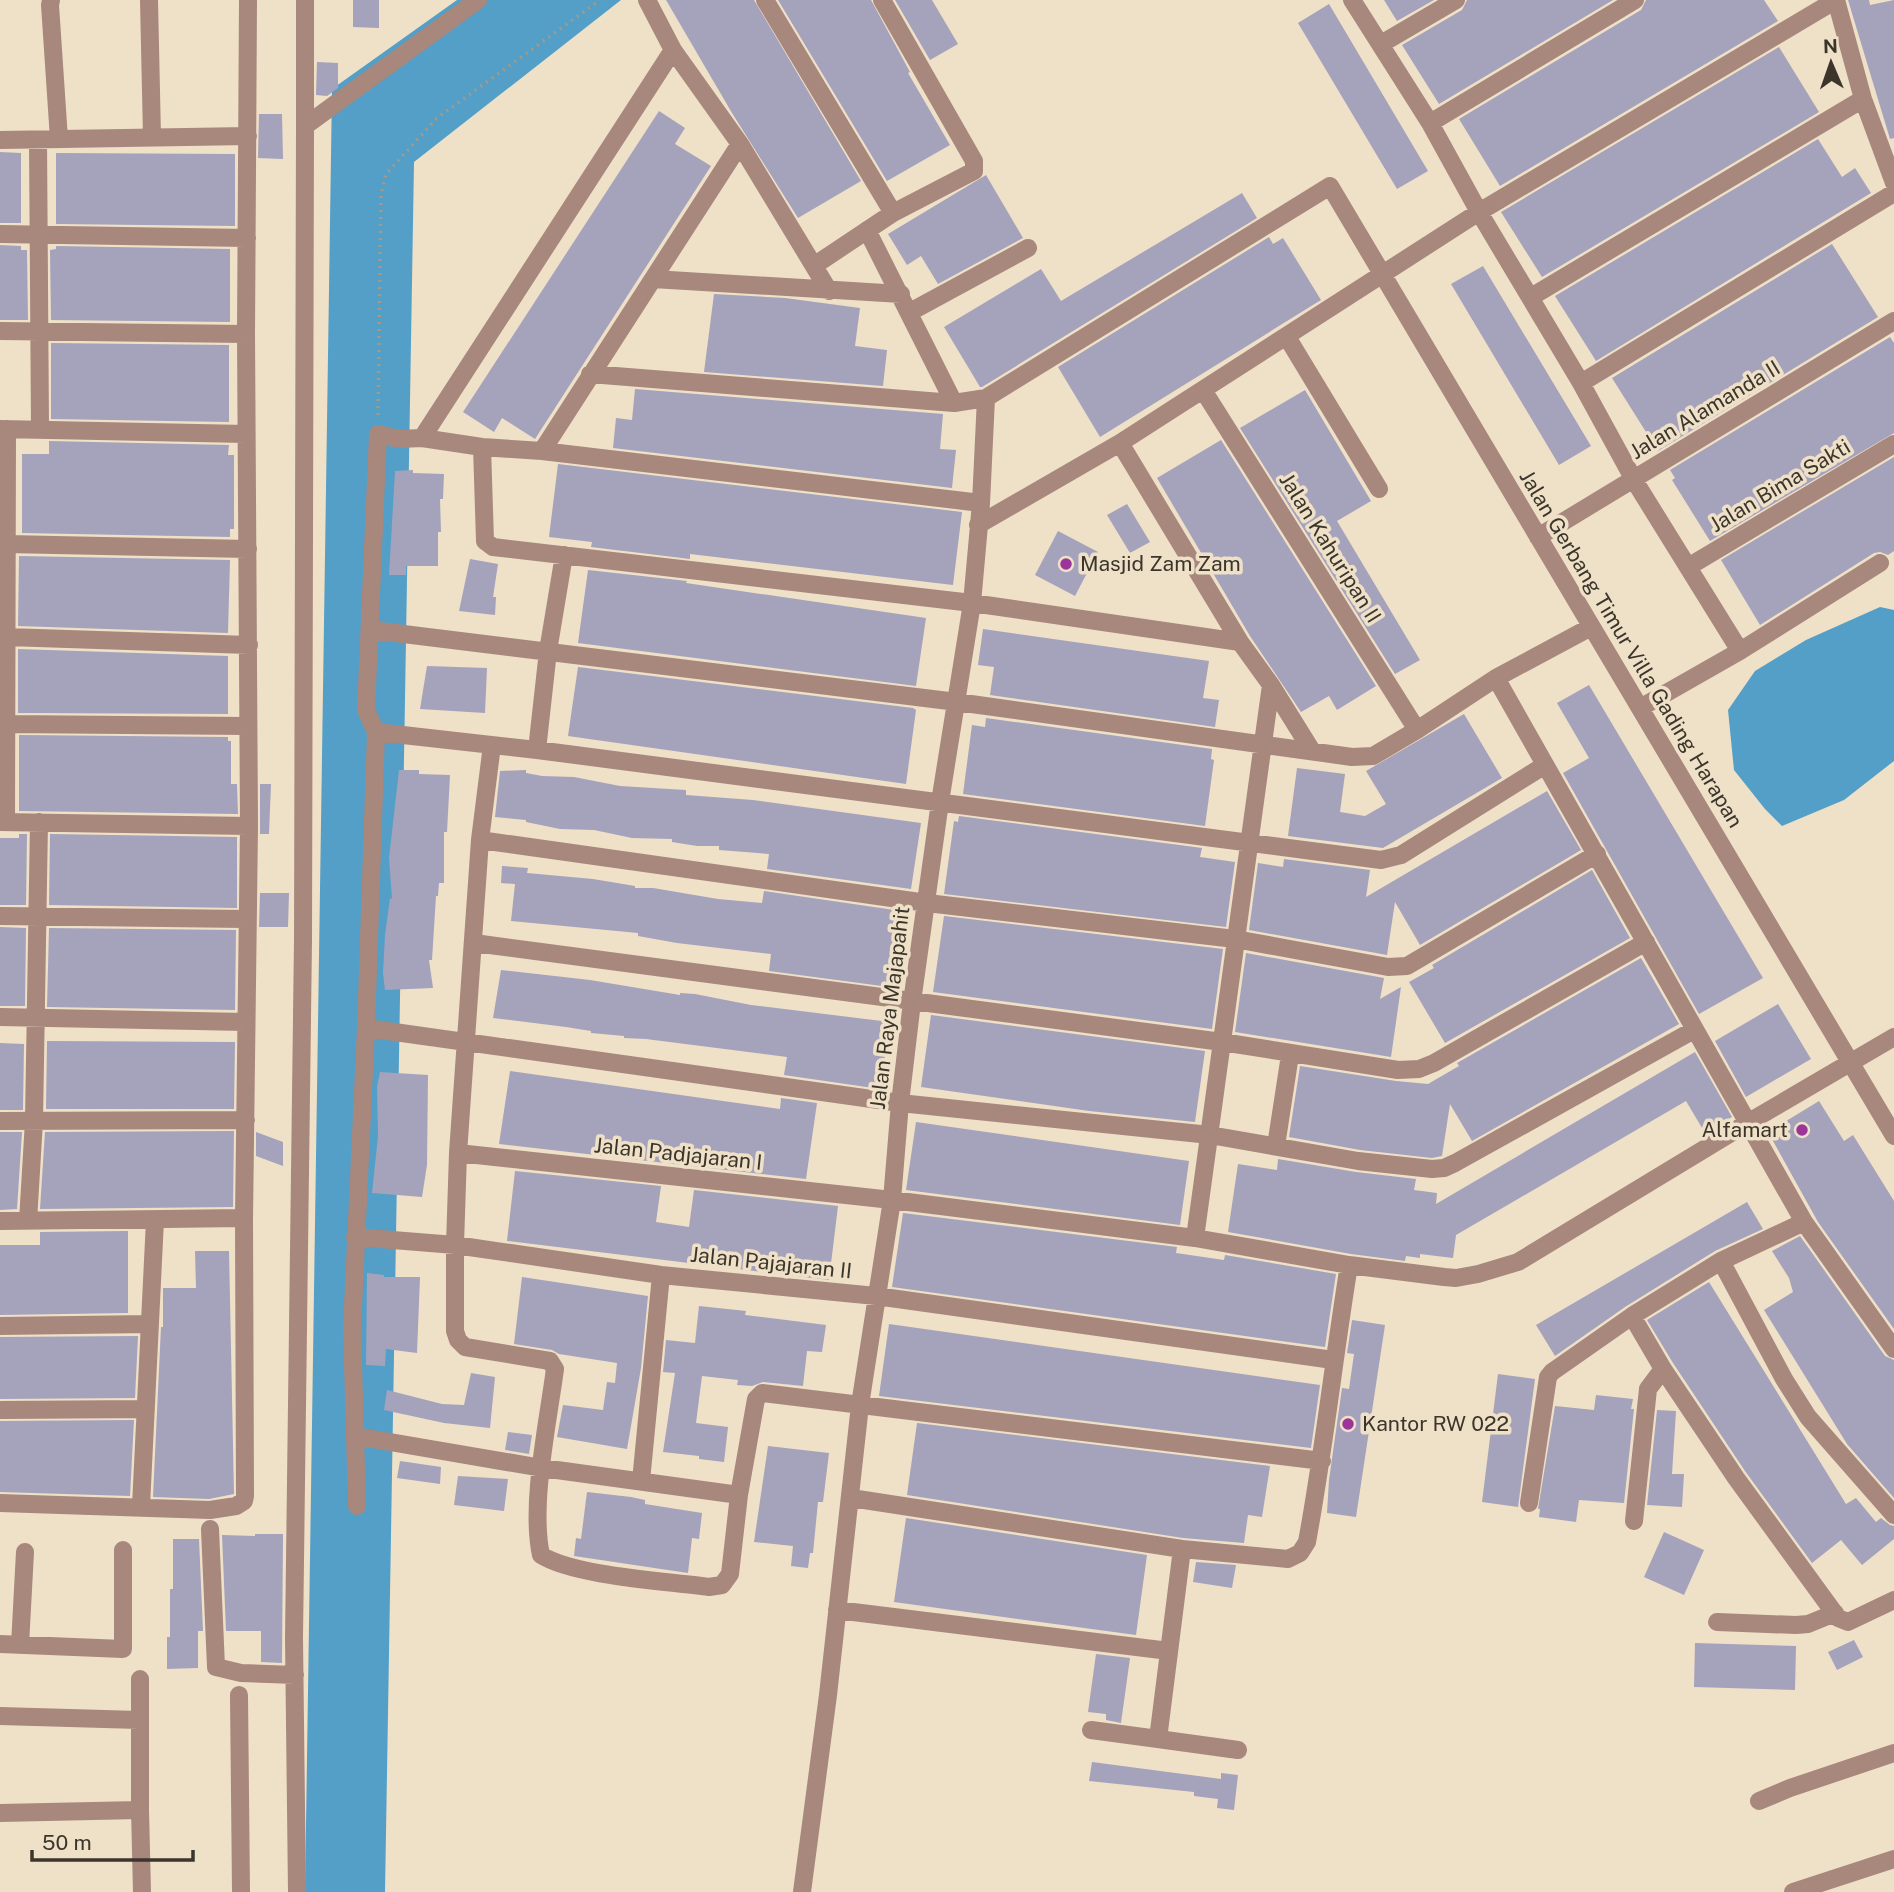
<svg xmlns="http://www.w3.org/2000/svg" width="1894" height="1892" font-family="'Public Sans',sans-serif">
	<rect width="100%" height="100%" fill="#efe0c8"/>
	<path fill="#539fc7" d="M457 0H621L414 162 385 1892H305L332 89Z
		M1880 607 1894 610V761L1844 800 1782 826 1765 809 1734 770 1728 710 1755 671 1806 640Z"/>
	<path fill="#a5a2bb" d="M353 0H379V28L353 27Z
		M666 0H754L861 181 798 218 732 113Z
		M778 0H871L910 72 908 73 950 145 887 181Z
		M895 0H932L958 44 930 60Z
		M1384 0H1434L1397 21Z
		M1467 0H1613L1439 104 1402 45 1462 10Z
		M1646 0H1764L1778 21 1500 186 1459 119 1641 10Z
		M1848 0H1869L1870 5 1894 0V138L1890 139Z
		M1329 4 1428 171 1397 189 1298 23Z
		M1779 47 1819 112 1542 277 1501 212Z
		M317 62 338 63V88L327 96 316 95Z
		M659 111 685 128 675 144 711 166 535 439 502 418 494 432 463 412Z
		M259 114H282L283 159 258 158Z
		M1818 139 1842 177 1855 168 1871 193 1596 361 1555 296Z
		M0 152 21 153V223H0Z
		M56 153 235 154V226L56 224Z
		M986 175 1023 238 938 284 921 256 907 265 888 234Z
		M1242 193 1257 218 982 387H980L944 327 1041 269 1061 301Z
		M1269 237 1273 244 1283 238 1321 300 1100 437 1058 367Z
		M1832 244 1878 317 1658 451 1612 378Z
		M0 245 21 246V250H27L28 320H0Z
		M56 246 230 249V322L51 320 50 250 56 249Z
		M1483 266 1591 446 1559 465 1451 284Z
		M714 294 785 298 860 308 855 346 887 350 883 386 704 372Z
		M1890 337 1894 343V433L1710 541 1672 480 1675 478 1670 470Z
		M51 343 229 345V422L51 419Z
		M635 389 943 414 940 449 956 450 952 488 613 448 616 418 632 420Z
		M1305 390 1371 501 1337 521 1420 660 1395 674 1240 428Z
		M1221 440 1376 686 1337 710 1329 696 1301 712 1250 636 1157 478Z
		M49 441 229 445 228 455H234V529H230V537L22 533V454H49Z
		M1894 457V551L1888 555 1880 552 1874 553 1760 625 1721 560Z
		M558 464 962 512 953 585 690 554V559L591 547 592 542 549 537Z
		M413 470V473L444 474 443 499H440L441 532H438V566H406V575H389L395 471Z
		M1127 504 1150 542 1130 553 1107 515Z
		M1058 531 1098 552 1075 596 1035 575Z
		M19 556 230 560 228 633 18 626Z
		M470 559 498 564 493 597H496L495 615 459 611Z
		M588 570 687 581 686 583 926 618 916 686 578 643Z
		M983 629 1209 661 1203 698 1219 700 1215 727 990 695 994 667 978 665Z
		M18 649 228 656V714L18 713Z
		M427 666 487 668 485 713 420 709Z
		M578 667 913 708 916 710 906 784 568 736Z
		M1589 685 1763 978 1699 1014 1563 773 1589 758 1557 703Z
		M1464 714 1502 778 1383 848 1288 836 1297 768 1345 774 1340 812 1365 816 1386 804 1366 771Z
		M986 718 1212 749 1211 759 1214 760 1205 826 963 794 972 725 985 727Z
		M19 735 228 737V741H231V784H237L238 814 19 811Z
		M399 770H419V774L450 775 447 832H444V883H439L438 896H436L432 960H429L433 988 385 990 383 973 385 935 390 898 392 899 389 858Z
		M526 770V773L542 776 574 777 620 786 686 790V795L753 800 921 823 911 889 767 869 769 854 719 850V846H697L672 842V839L632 838 594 830 560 829 526 822V820L495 817 500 771Z
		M260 784H271L269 834H260Z
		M1547 791 1581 850 1420 945 1395 902 1387 955 1249 930 1258 863 1283 867 1284 859 1370 870 1366 897Z
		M959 816 1202 848 1200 857 1235 862 1226 927 944 894 954 821 958 822Z
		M19 834H27L26 905H0V838H19Z
		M50 834 237 837V908L49 905Z
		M502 866 528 868 527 873 593 879 635 886V888H653L718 899 762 903 764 891 908 912 897 988 769 971 771 954 677 943 638 936V933L511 921 515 884 501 883Z
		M1592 870 1630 938 1445 1043 1409 982 1434 968 1432 965Z
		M260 893H289L288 927H259Z
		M944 916 1223 949 1212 1029 933 992Z
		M0 927 26 928 25 1006H0Z
		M49 928 236 930 235 1010 47 1007Z
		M1246 953 1384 978 1380 999 1401 987 1391 1057 1235 1032Z
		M1641 958 1679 1024 1472 1141 1450 1104 1442 1156 1432 1158 1360 1150 1289 1137 1300 1066 1396 1081 1428 1084 1459 1066 1457 1063Z
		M501 970 590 980 680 995V993L695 994 751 1005 890 1022 880 1089 784 1075 787 1057 646 1039 624 1038V1036L591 1033V1031L566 1027 493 1018Z
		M1778 1004 1811 1059 1746 1097 1715 1041Z
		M931 1015 1205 1051 1195 1122 1089 1111 921 1087Z
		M47 1041 235 1042 234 1109H46Z
		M0 1043 24 1044 23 1110H0Z
		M1695 1052 1732 1117 1705 1133 1686 1101 1456 1235 1453 1258 1420 1254V1258L1406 1256 1405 1261 1351 1254 1228 1232 1238 1164 1277 1170 1278 1159 1356 1172 1416 1179 1414 1190 1437 1193 1436 1204Z
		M510 1071 780 1109 781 1098 817 1103 806 1179 499 1144Z
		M380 1072 428 1075 427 1165 422 1197 372 1193 378 1136 377 1087Z
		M1819 1101 1844 1141 1853 1135 1894 1201V1329L1818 1222 1768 1132Z
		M916 1122 1189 1161 1180 1225 906 1190Z
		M234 1131 233 1207 40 1209 45 1132Z
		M0 1132H22L17 1209 0 1210Z
		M256 1132 283 1142V1166L256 1156Z
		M515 1171 661 1186 656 1222 689 1227 694 1190 838 1206 829 1280 507 1241Z
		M1747 1202 1763 1229 1715 1251 1625 1307 1555 1356 1536 1325Z
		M903 1213 1177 1247 1176 1253 1224 1260 1225 1255 1336 1274 1325 1347 892 1287Z
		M128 1231V1313L0 1315V1245H40V1232Z
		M1800 1236 1885 1356 1894 1360V1498L1847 1444 1764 1310 1793 1292 1789 1278 1772 1251Z
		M195 1251H229L234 1494 209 1499 153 1497 161 1327H163V1288H196Z
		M367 1273 384 1275V1277H420L417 1353 386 1349 385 1366 366 1365Z
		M522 1277 648 1296 641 1368 627 1449 557 1437 563 1405 603 1410 607 1382 615 1383 617 1363 559 1354 552 1350 514 1344Z
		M1709 1282 1846 1504 1856 1498 1876 1522 1881 1518 1890 1525 1894 1526V1539L1862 1565 1841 1540 1812 1563 1745 1471 1673 1363 1647 1320Z
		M699 1306 746 1311 745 1315 826 1325 822 1352 807 1351 803 1386 763 1382 752 1386 737 1385 738 1380 702 1376 696 1423 728 1427 724 1462 699 1459V1456L663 1452 675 1373 663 1372 666 1340 695 1343Z
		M1352 1320 1385 1325 1356 1517 1327 1513 1329 1480 1342 1388 1349 1389 1354 1354 1347 1353Z
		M889 1324 1320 1385 1311 1448 879 1396Z
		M138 1336 135 1398 0 1399V1337Z
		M471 1373 495 1377 490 1428 444 1423 384 1410 387 1390 442 1404 464 1405Z
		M1498 1374 1535 1379 1518 1507 1482 1502Z
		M1596 1395 1633 1399 1631 1409H1634L1624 1503 1579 1500 1576 1522 1539 1517 1540 1509H1538L1555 1406 1594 1410Z
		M1657 1410 1676 1411 1672 1474H1684L1682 1507 1647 1505Z
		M134 1420 130 1496 0 1492V1421Z
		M917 1423 1270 1466 1262 1517 1248 1515 1244 1543 1183 1538 907 1495Z
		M508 1432 532 1435 529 1454 505 1450Z
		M768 1446 829 1453 823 1502H818L813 1553H810L808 1568 791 1566 793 1546 754 1542Z
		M400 1461 441 1467 440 1484 397 1478Z
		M458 1476 508 1479 504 1511 454 1505Z
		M587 1492 631 1497 645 1500V1504L702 1513 699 1539 692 1538 688 1573 574 1556 576 1538 581 1539Z
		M906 1518 1147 1555 1136 1635 894 1602Z
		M1664 1532 1704 1550 1684 1595 1644 1577Z
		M255 1534H283L282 1663 261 1662V1631H226L222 1535 255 1536Z
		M173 1539H199L203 1631H198V1668L167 1669V1637H170V1589H173Z
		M1196 1562 1236 1565 1232 1588 1193 1582Z
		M1854 1640 1863 1657 1837 1670 1828 1652Z
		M1695 1643 1796 1646 1795 1690 1694 1687Z
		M1096 1654 1130 1658 1121 1723 1106 1720V1714L1088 1712Z
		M1092 1762 1221 1779V1773L1238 1775 1234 1810 1217 1808 1218 1799 1194 1796V1792L1089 1781Z"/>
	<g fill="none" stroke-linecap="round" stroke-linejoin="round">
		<path stroke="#a59987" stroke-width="3.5" stroke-dasharray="2 5" stroke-linecap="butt" d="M378 415 381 195 386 174 437 118 600 0"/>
		<path stroke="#a8877d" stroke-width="18" d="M51 0 50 5 59 139
			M149 0 152 137
			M305 0V126L478 0
			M647 0 673 50 740 144 829 291
			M765 0 893 213
			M1352 0 1430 123 1479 212 1581 383 1634 480 1740 651 1640 708
			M1836 0 1863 99 1894 183
			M1381 44 1456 0
			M1430 123 1635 0
			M0 140 248 136
			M38 140 40 428
			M0 234 247 238
			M815 265 893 213 974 171V161L882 0
			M653 279 901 294
			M1531 297 1863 99
			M910 312 1028 248
			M0 331 246 334
			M1287 337 1379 489
			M590 374 954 403
			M1581 383 1894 193
			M1203 390 1417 730
			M986 398 1330 186 1894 1136
			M0 429 246 434
			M422 438 673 50
			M1120 443 1240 642 1271 685 1312 751
			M482 447 485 541 493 547 972 603 1240 642
			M542 451 740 144
			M978 525 1120 443 1479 212 1836 0
			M1538 537 1894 321
			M7 544 248 549
			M1688 567 1894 444
			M371 630 957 702 1352 757 1373 756 1417 730 1496 678 1591 627
			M7 637 249 645
			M1740 651 1880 563
			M1496 678 1804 1222 1894 1349
			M7 724 247 726
			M376 732 537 750 1381 860 1401 855 1545 765
			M492 745 480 840 458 1153 455 1245V1331L458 1340 465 1347 550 1361 555 1369C548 1422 530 1505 541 1555 574 1576 666 1581 709 1587L722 1585 730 1574 739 1495 756 1399 762 1393 1322 1461
			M537 750 548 651 564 555
			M0 822 249 826
			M6 822 7 429
			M480 840 927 903 1235 939 1388 967 1407 966 1597 854
			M0 916 246 919
			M474 943 1222 1042 1398 1070 1419 1069 1434 1063 1646 942
			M0 1017 245 1022
			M366 1028 900 1103 1210 1135 1358 1161 1432 1169 1444 1168 1455 1163 1694 1030
			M0 1121 246 1120
			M1276 1146 1290 1055
			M458 1153 892 1200 1195 1238 1349 1265 1444 1277 1456 1278 1478 1274 1518 1262 1749 1122 1894 1037
			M0 1221 244 1218
			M28 1221 34 1121 39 822
			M355 1237 455 1245 661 1275 876 1296 1333 1360
			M1195 1238 1271 685
			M1721 1261 1784 1379 1808 1417 1894 1515
			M1632 1316 1663 1369 1736 1478 1838 1618 1848 1622 1894 1600
			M0 1326 150 1324
			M0 1410 146 1409
			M355 1436 542 1468 739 1495
			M641 1481 661 1275
			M851 1498 1182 1549 1288 1559 1300 1553 1307 1542C1324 1450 1334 1357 1349 1265
			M0 1503 210 1510 236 1506 244 1501 245 1496 244 1218 249 826 246 334 248 0
			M1529 1503 1548 1377 1552 1372 1632 1316 1721 1261 1804 1222
			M141 1506 155 1220
			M357 1506 352 1328 366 1028 376 732 366 710 378 434 399 439 422 438 482 447 542 451 981 503
			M1634 1521 1648 1389 1663 1369
			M210 1529 216 1667 241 1673 295 1675
			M837 1610 1169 1651
			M1717 1622 1796 1625 1808 1624 1835 1613
			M0 1644 123 1649V1550
			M20 1645 25 1552
			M140 1679V1810L142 1892
			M239 1695 241 1892
			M0 1716 139 1720
			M1091 1730 1158 1739 1182 1549
			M1158 1739 1238 1750
			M1759 1801 1790 1788 1894 1753
			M0 1813 140 1810
			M297 1892 294 1638 303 940 305 126
			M802 1892 828 1695 860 1405 892 1200 900 1103 912 1002 940 802 972 603 981 503 986 398 954 403 867 230
			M1793 1892 1894 1859"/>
	</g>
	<g fill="#9b359a" stroke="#efe0c8" stroke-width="2.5">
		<circle cx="1066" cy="564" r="7"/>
		<circle cx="1802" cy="1130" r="7"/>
		<circle cx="1348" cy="1424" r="7"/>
	</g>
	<g text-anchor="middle" stroke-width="7" stroke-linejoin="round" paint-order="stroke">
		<g font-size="21" fill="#3b352b" stroke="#efe0c8">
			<text transform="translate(1705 410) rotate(-31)" y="7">Jalan Alamanda II</text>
			<text transform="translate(1780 486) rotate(-31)" y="7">Jalan Bima Sakti</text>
			<text transform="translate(1330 548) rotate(58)" y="7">Jalan Kahuripan II</text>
			<text transform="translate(1631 649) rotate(59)" y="7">Jalan Gerbang Timur Villa Gading Harapan</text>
			<text transform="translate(890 1008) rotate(-83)" y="7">Jalan Raya Majapahit</text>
			<text transform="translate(678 1154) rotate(6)" y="7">Jalan Padjajaran I</text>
			<text transform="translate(771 1263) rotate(6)" y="7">Jalan Pajajaran II</text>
		</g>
		<g font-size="21" fill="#3b352b" stroke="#efe0c8" text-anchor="start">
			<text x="1080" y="571">Masjid Zam Zam</text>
			<text x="1788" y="1137" text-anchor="end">Alfamart</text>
			<text x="1362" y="1431">Kantor RW 022</text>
		</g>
	</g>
	<g transform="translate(1831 63) rotate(358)" stroke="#efe0c8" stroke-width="5" paint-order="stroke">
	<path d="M0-5L12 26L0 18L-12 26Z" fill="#3b352b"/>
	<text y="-10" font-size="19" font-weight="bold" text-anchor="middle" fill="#3b352b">N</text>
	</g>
	<path d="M32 1850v10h161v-10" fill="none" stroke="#3b352b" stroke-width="3.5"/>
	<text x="42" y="1850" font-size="21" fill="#3b352b" stroke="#efe0c8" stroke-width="5" paint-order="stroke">50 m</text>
</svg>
